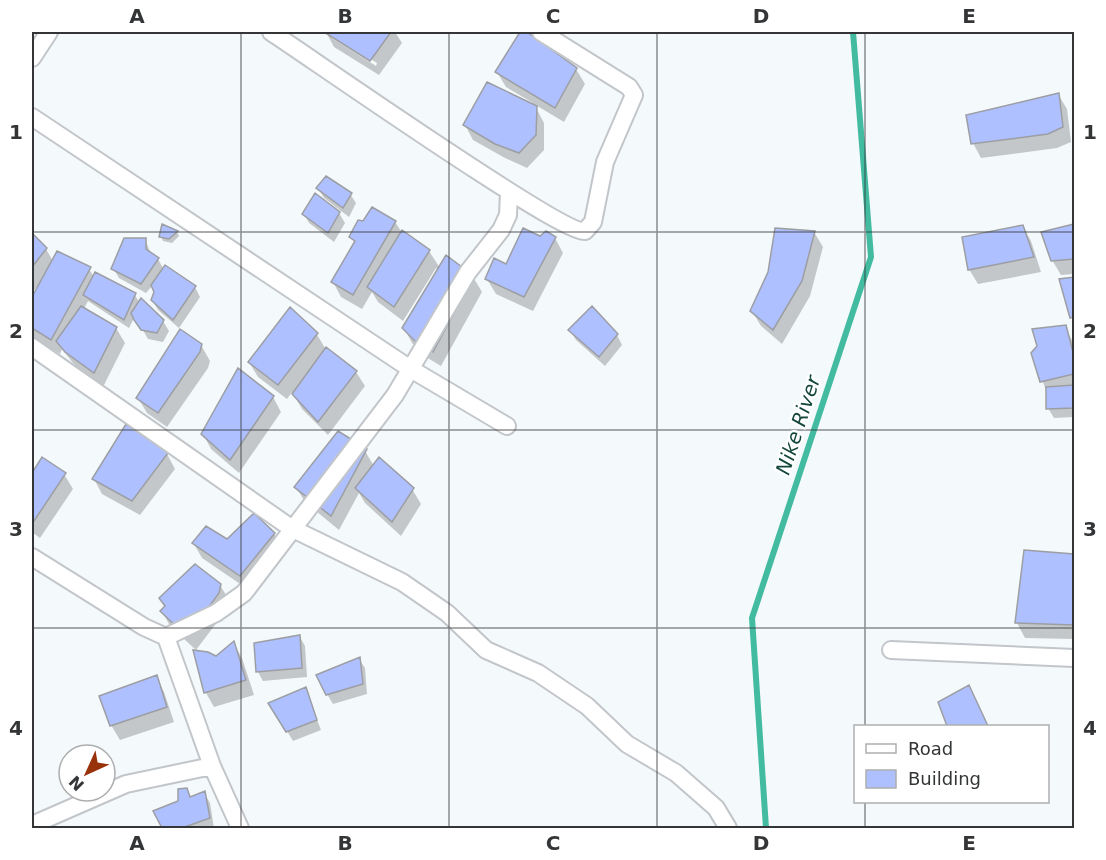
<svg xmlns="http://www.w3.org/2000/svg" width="1106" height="860" font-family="'DejaVu Sans',sans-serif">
	<rect width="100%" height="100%" fill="#f4f9fc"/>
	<path fill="#0003" fill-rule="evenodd" d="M326 32H395L402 43 379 75 334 47ZM332 35 377 63 376 66 332 38Z
		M522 32 576 69 585 84 564 122 534 104 544 123V150L527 168 505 158 473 140 465 125 532 106 533 103 506 87 497 72Z
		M1058 94 1067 109 1071 142 1057 148 981 158 973 143Z
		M318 188 350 194 356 203 349 217 324 198Z
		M339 213 345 223 334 242 309 223 304 214Z
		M395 222 401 231 429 251 440 268 473 277 482 292 441 366 426 357 412 343 404 328 439 270 436 268 403 321 378 302 372 292 362 309 341 297 333 282 355 244 351 237Z
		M1074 225V274L1061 275 1052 260 1043 233Z
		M163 226 177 232 179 236 172 243 163 241 161 236Z
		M1022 226 1031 241 1041 272 978 284 969 269Z
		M814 232 823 247 810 296 782 344 761 326 752 311 769 273Z
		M32 236 46 249 53 261 89 269 94 277 134 294 140 303 163 321 169 331 163 342 148 339 135 316 129 328 88 301 84 309 116 328 125 343 103 387 76 367 62 349 60 354 32 337V300L41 283 32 292Z
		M540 238H555L563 253 533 311 496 294 487 279Z
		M145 239 151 254 158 259 164 270 195 287 200 297 179 328 158 310 152 300 156 292 153 285 146 293 119 278 113 268Z
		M1074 279V324L1061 280Z
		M1065 327 1074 344V417L1054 418 1048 408 1047 393 1032 353Z
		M570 330 617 335 622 345 605 366 576 340Z
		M316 333 325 348 356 372 365 386 328 435 302 409 292 392 287 399 258 377 249 362Z
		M201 345 210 361 208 368 167 427 147 413 138 398Z
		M273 397 281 412 239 473 211 449 203 434Z
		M365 451 374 466 412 489 421 504 401 536 365 503 359 493 339 530 305 502 296 487Z
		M167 454 175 469 140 515 102 494 94 479Z
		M42 459 64 474 73 489 40 538 32 532V476Z
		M274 534 282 549 249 590 202 558 194 544Z
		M1025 552 1074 556V639L1025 638 1017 623Z
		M220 585 229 600 227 609 196 650 170 626 162 611 166 607 160 598Z
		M300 637 305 646 307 677 263 681 258 672Z
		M234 644 242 658 254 695 214 707 206 693 195 652 216 658Z
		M359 659 365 668 367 694 333 704 327 694Z
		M156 677 164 692 174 722 120 740 111 725Z
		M305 689 321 730 293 741 276 713Z
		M940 702H977L988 726H948Z
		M204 793 210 803 214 828H163L155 812Z"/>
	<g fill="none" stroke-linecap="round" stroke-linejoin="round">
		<path stroke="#42bba1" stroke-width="6" d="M766 828 752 618 871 257 853 32"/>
	</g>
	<path fill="#aec0ff" stroke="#9c9ea3" stroke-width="1.5" d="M324 32H391L370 61Z
		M520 32H527L577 68 555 108 495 72Z
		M487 82 537 106 536 135 519 153 495 144 463 125Z
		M1059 93 1063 127 1048 134 971 144 966 115Z
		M326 176 352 193 343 208 316 188Z
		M315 193 340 212 328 233 302 214Z
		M372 207 396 221 353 295 331 282 355 241 349 237 358 220 363 221Z
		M162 224 178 231 169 239 159 237Z
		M1074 224V259L1051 261 1041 232Z
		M1023 225 1034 257 968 270 962 237Z
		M523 228 540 236 546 231 556 237 524 297 485 279 494 258 506 264Z
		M775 228 815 231 802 281 773 330 750 311 768 272Z
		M402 230 430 250 394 307 367 287Z
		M32 233 47 248 32 267Z
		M124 238H146V249L159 258 141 284 111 269Z
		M57 251 91 267 51 340 32 328V297Z
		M446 255 474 276 433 352 416 342 402 328Z
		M165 265 196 286 173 320 151 300 154 292 151 285Z
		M95 272 136 293 124 320 83 295Z
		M1074 277V317L1070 318 1059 279Z
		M141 298 164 320 157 333 141 330 134 320 131 313Z
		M81 306 117 327 94 373 65 352 56 341Z
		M592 306 618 334 599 357 568 330Z
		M290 307 318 333 278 385 248 362Z
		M1066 325 1074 356V374L1040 382 1031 353 1037 346 1032 329Z
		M180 329 202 344 200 352 158 413 136 398Z
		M326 347 357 371 318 422 292 394Z
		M238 368 274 396 230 460 201 434Z
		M1074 385V408L1046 409V387Z
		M126 424 168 453 132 501 92 479Z
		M338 431 367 449 331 516 294 487Z
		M42 457 66 473 32 524V473Z
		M379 457 414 488 392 522 355 488Z
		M254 513 275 533 240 576 192 543 206 526 227 539Z
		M1024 550 1074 554V625L1015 623Z
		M195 564 221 584 219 593 187 637 160 611 165 606 159 598Z
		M300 635 302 668 256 672 254 643Z
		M234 641 246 680 204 693 193 650 208 652 216 656Z
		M360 657 363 684 326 695 316 675Z
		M157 675 167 707 110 726 99 696Z
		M969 685 988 726H947L938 702Z
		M306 687 317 720 286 732 268 703Z
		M187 788 190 797 205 791 210 818 182 828H162L153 811 178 801V789Z"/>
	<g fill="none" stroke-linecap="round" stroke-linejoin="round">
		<g stroke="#c2c6ca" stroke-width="20">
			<path id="street" d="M271 32C311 58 561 234 585 231L593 222 605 162 634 95 629 87 541 32
				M32 58 49 32
				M32 117 409 368 507 426
				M32 347 291 528 402 582 447 613 486 650 538 673 587 706 627 744 676 773 716 808 728 828
				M32 557 144 627 166 637 216 613 244 593 395 395 468 272 501 230 508 215 509 192
				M166 637 212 766 240 828
				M891 650 1074 658
				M32 825 126 784 212 766"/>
		</g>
		<use href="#street" stroke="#fff" stroke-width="16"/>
	</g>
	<path fill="none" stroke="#333536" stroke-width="1.5" stroke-opacity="0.55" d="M241 32V828M449 32V828M657 32V828M865 32V726M32 232H1074M32 430H1074M32 628H1074M865 802V828"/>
	<g text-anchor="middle" stroke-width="4.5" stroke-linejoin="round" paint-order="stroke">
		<g font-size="20" font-style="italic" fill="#14473c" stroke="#fff">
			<text transform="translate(798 425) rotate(-72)" y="7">Nike River</text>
		</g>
	</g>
	<rect width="1106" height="860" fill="none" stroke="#ffffff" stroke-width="66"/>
	<rect x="854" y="725" width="195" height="78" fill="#ffffff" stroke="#adaeaf" stroke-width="1.5"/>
	<rect x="866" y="744" width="30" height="9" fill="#ffffff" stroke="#adaeaf" stroke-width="1.5"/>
	<text x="908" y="755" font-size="18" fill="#333536">Road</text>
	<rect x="866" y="770" width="30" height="18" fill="#aec0ff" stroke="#adaeaf" stroke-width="1.5"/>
	<text x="908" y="785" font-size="18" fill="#333536">Building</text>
	<g transform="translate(87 773) rotate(225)"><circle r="28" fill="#ffffff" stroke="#adaeaf" stroke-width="1.5"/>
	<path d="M0-4.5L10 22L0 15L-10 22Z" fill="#98320a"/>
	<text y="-9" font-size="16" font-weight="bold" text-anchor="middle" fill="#333536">N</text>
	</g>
	<rect x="33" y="33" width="1040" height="794" fill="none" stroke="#333536" stroke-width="2"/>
	<g font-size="20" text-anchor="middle" font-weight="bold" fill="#333536">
		<text x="137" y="23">A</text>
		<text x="345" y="23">B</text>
		<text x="553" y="23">C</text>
		<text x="761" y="23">D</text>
		<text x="969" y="23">E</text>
		<text x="16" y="139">1</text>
		<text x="1090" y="139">1</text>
		<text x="16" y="338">2</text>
		<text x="1090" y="338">2</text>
		<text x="16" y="536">3</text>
		<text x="1090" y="536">3</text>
		<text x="16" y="735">4</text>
		<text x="1090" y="735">4</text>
		<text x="137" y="850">A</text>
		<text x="345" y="850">B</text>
		<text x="553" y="850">C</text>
		<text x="761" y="850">D</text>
		<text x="969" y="850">E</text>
	</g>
</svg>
